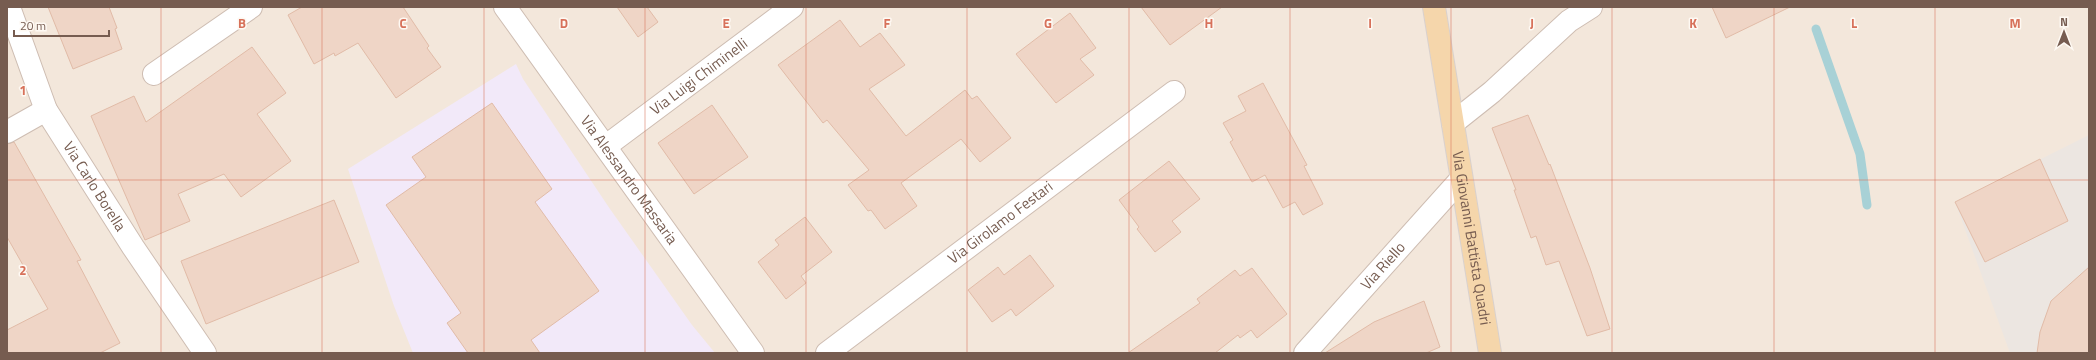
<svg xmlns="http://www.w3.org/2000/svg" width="2096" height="360" font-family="'Titillium Web',sans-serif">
	<rect width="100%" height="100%" fill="#fcf5ed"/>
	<path fill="#f3e7db" d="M7 7H2089V353H7Z"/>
	<path fill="#ece6e1" d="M2089 135V353H2010L1955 202Z"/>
	<path fill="#f2e9f9" d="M516 64 523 79 610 209 692 325 715 353H413L394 306 348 169Z"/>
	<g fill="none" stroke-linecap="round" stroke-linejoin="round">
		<path stroke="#a8d1d6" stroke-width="9" d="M1816 29 1860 154 1867 205"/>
	</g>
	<path fill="#efd5c6" stroke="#e1bba7" d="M48 7H109L117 28 115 29 122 49 73 69Z
		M302 7H403L429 46 427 48 441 67 396 98 358 43 335 56 334 53 314 64 288 15Z
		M617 7H647L658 22 638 37Z
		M1141 7H1222L1170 45Z
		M1712 7H1790L1726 38Z
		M1070 13 1096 48 1080 59 1094 75 1056 103 1016 54Z
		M840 20 860 47 880 33 905 65 869 89 906 136 965 90 972 99 977 96 1011 138 980 162 961 139 901 183 917 206 885 229 871 210 868 211 848 185 869 170 827 120 823 123 778 65Z
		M252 47 286 93 257 114 291 161 241 197 224 174 178 194 190 221 145 240 91 116 134 96 146 122Z
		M1263 83 1307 165 1304 166 1323 204 1303 215 1295 202 1283 208 1265 175 1252 182 1230 142 1233 140 1223 123 1246 111 1238 96Z
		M492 103 552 189 535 202 599 291 531 340 540 353H468L447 323 461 313 386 205 426 177 412 157Z
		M712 105 748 157 694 194 658 143Z
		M1528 115 1549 165 1550 164 1590 268 1610 329 1587 336 1559 261 1546 265 1536 236 1531 238 1514 190H1516L1492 128Z
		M14 142 81 260 77 261 120 343 100 353H7V330L48 309 7 237V144Z
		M2040 159 2068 221 1985 262 1955 202Z
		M1169 161 1200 199 1172 221 1181 232 1155 252 1137 229 1139 227 1119 200Z
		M334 200 359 262 206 324 181 261Z
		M805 217 832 252 801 276 806 283 786 299 758 262 779 245 775 240Z
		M1030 255 1054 286 1016 316 1011 309 992 322 968 290 998 267 1004 275Z
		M2089 267V353H2037L2040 332 2051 301Z
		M1252 268 1287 314 1257 338 1251 330 1240 338 1238 335 1215 353H1128L1200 303 1197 299 1235 270 1240 276Z
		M1424 301 1440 347 1426 353H1325L1374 322Z"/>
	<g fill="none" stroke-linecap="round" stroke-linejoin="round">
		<g stroke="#cebdb2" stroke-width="24">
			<g id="minor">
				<path id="s1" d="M9 7 46 110 133 247 205 353"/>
				<path id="s2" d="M505 7 753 353"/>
				<path d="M154 74 251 7"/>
				<path d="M1453 123 1492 92 1569 21 1591 7"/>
				<path d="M7 132 46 110"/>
				<path id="s3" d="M606 146 792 7"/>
				<path id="s4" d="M827 353 1174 92"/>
				<path id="s5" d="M1305 353 1461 179"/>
			</g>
		</g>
		<g stroke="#d9d1ce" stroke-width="24">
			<g id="major">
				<path id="s6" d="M1434 7 1490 353"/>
			</g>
		</g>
		<use href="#minor" stroke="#fff" stroke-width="22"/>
		<use href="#major" stroke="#f5d6ab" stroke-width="22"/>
	</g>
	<path fill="none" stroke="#d7715a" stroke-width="1" stroke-opacity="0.55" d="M161 7V353M322 7V353M484 7V353M645 7V353M806 7V353M967 7V353M1129 7V353M1290 7V353M1451 7V353M1612 7V353M1774 7V353M1935 7V353M7 180H2089"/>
	<g text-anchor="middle" stroke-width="3" stroke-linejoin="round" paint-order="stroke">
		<g font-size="15" fill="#765c50" stroke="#fef9f3">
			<text dy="5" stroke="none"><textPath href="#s3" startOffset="116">Via Luigi Chiminelli</textPath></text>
			<text dy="5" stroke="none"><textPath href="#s2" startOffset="213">Via Alessandro Massaria</textPath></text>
			<text dy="5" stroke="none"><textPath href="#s1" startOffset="200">Via Carlo Borella</textPath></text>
			<text dy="5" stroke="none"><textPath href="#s4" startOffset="217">Via Girolamo Festari</textPath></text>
			<text dy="5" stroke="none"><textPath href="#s6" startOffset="234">Via Giovanni Battista Quadri</textPath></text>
			<text dy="5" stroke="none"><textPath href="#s5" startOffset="117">Via Riello</textPath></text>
		</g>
	</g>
	<g font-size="13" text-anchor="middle" font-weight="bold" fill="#d7715a" stroke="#fef9f3" stroke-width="3" stroke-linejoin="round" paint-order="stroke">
		<text x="242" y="28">B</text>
		<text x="403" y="28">C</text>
		<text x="564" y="28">D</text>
		<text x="726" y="28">E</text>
		<text x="887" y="28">F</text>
		<text x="1048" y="28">G</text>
		<text x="1209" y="28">H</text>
		<text x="1370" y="28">I</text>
		<text x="1532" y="28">J</text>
		<text x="1693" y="28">K</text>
		<text x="1854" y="28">L</text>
		<text x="2015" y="28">M</text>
		<text x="23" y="95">1</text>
		<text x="23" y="275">2</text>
	</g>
	<rect width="2096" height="360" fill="none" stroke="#765c50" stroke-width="16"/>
	<g transform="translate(2064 32)" stroke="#fef9f3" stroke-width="3" paint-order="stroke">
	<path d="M0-3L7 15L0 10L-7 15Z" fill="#765c50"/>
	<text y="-6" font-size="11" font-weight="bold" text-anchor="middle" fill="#765c50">N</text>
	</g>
	<path d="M14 30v6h95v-6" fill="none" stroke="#765c50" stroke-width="2"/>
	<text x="20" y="30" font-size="12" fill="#765c50" stroke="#fef9f3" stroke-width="3" paint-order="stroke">20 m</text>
</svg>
